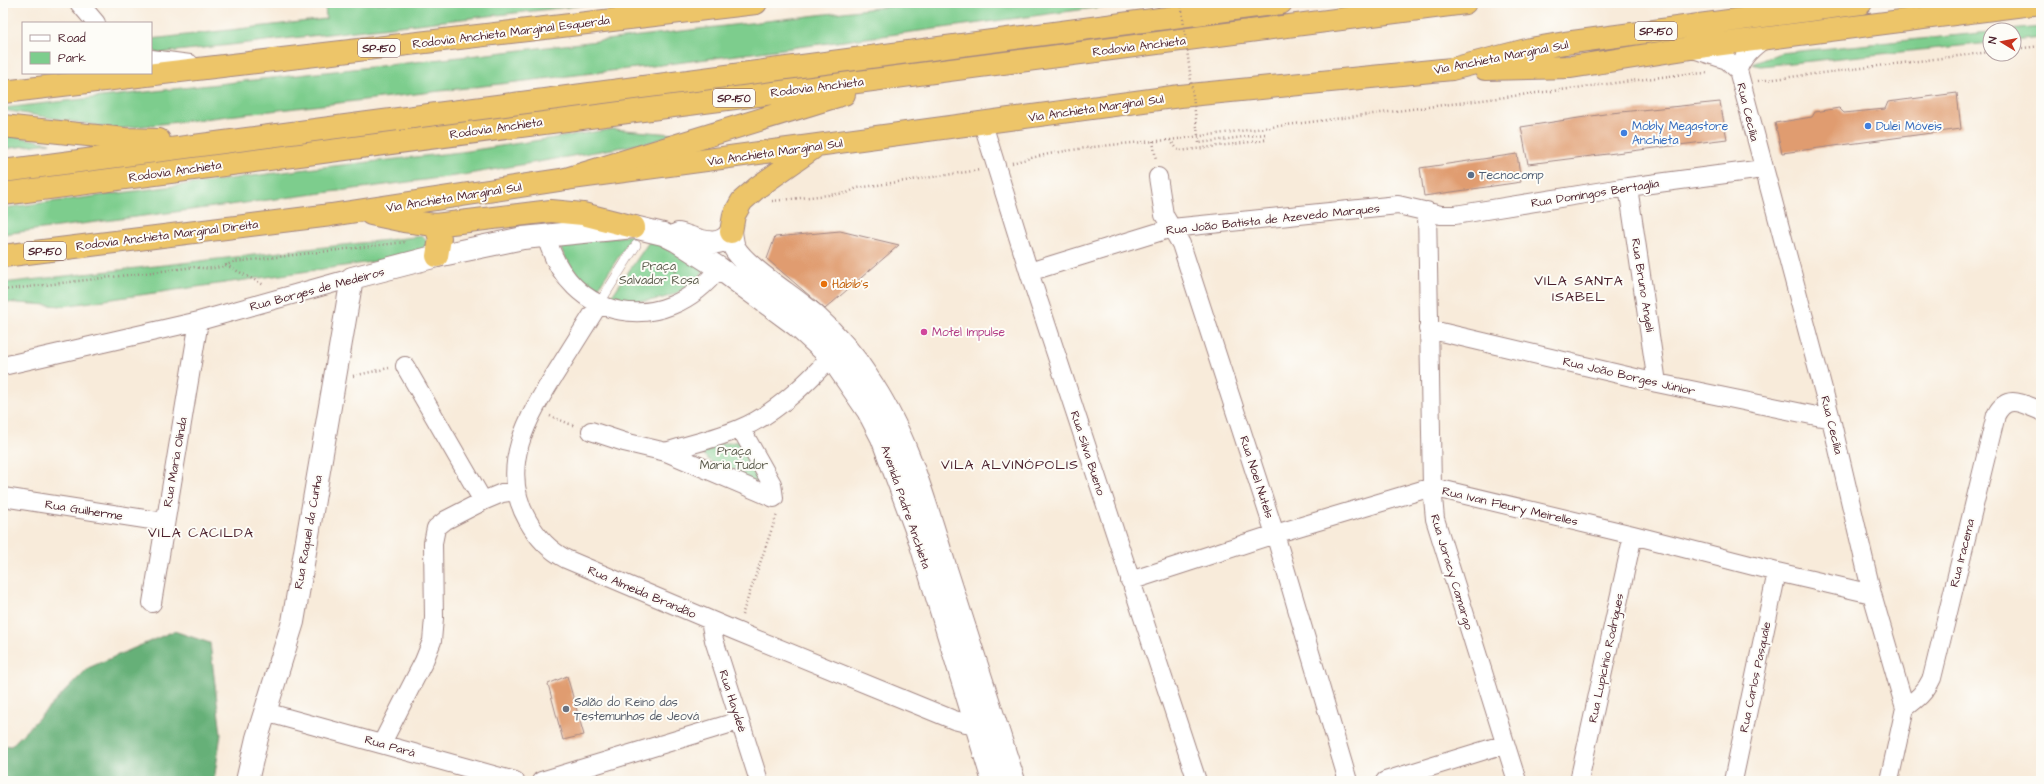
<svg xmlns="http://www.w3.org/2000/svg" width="2044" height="784" font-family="'Architects Daughter',sans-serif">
	<rect width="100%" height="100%" fill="#fdfcf7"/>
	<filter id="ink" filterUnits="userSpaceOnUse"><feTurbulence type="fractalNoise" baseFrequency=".025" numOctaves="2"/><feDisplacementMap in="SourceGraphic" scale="8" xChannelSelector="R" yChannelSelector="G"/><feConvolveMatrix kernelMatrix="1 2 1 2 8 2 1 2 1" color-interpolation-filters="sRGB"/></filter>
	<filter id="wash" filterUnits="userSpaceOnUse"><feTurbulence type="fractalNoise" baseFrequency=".012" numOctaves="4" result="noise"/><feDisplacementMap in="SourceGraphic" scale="16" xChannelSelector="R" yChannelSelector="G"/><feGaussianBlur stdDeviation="0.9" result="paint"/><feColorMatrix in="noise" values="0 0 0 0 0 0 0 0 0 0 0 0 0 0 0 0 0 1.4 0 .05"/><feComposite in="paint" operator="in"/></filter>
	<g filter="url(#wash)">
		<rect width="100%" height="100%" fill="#f8ebda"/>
		<path fill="#7dcd8d" stroke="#64765c" d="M325 3H604L159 53 151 50V39L326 19Z
			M919 3H1132L661 65 118 129 3 110V108L496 53Z
			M2041 27V38L2014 41V30H2010Z
			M1990 32V43L1761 66 1752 64 1780 53Z
			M613 129 672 134 652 142 463 175 3 234V208L315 168 461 152Z
			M3 134 50 143 3 149Z
			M633 235 596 291C579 278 568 265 559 245Z
			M423 236 427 242 425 250 379 261 63 306 3 302V283Z
			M651 239 705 270C682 299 646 307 611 297Z
			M743 441 765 482 759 484C735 474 712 469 697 447Z"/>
		<path fill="#66b078" stroke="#586852" d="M174 631 210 643 221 734 214 781H3V745L11 746 88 668Z"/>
		<g id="blocks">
			<path fill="#e09c70" d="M1957 93 1961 129 1782 153 1775 123 1812 117 1815 112 1839 108 1844 113 1885 109 1888 102Z
				M1720 102 1727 139 1528 164 1521 127 1611 113Z
				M1517 154 1521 182 1424 196 1420 168Z
				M840 231 899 245 825 309 767 259 775 237Z
				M567 676 584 735 563 740 548 684Z"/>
		</g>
	</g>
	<g filter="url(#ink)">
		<use href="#blocks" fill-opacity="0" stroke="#a18582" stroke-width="1"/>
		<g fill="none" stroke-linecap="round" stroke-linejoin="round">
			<g stroke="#a18582" stroke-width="10">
				<path id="service" d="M599 304 636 245"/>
			</g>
			<g stroke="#a18582" stroke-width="20">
				<path id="minor" d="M79 3 96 23
					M1766 38C1754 46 1742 56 1738 70L1831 419 1872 594 1905 708 1889 781
					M1693 49 1727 60 1738 70
					M151 59 190 64
					M983 124 1029 272 1197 781
					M1158 177 1164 215 1181 244 1275 534 1348 781
					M1628 187 1657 383
					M1427 211 1432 487 1435 519 1517 781
					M546 235C568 322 665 339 719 268
					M1029 272 1172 228 1398 205 1441 215H1455L1628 187 1763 169
					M599 304C585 326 571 349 557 371 528 417 497 467 528 521 537 537 549 550 566 559L736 631 954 720 966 723 988 721
					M1428 329 1657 383 1831 419
					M3 366 199 321 352 278
					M405 366 483 501
					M591 431 624 442 666 452 774 498 772 484 741 429
					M666 452C690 444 715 439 739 429 778 413 812 378 840 347
					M3 497 164 522
					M1130 581 1275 534 1432 487 1633 535 1777 572 1872 594
					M152 603 199 321
					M710 621 714 640 759 781
					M1905 708C1917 699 1925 693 1932 678L1996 415C2007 393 2023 404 2041 411
					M265 712 515 781
					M382 743 424 661 432 641 434 618 433 543 436 528 446 520 483 501 502 493 517 491
					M541 781 739 721
					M1385 781 1505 744
					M1579 781 1633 535
					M1733 781 1777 572"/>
			</g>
			<g stroke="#a18582" stroke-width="24">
				<path id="tertiary" d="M731 232C732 237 732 242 734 247 745 268 797 299 816 317 836 335 854 356 868 378 906 433 924 499 944 563 967 635 990 708 1014 781
					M678 234C695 238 719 252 731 232
					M247 781 257 738 293 622 352 278 437 256 523 238 634 227 663 234 677 241 719 268 796 325 831 357 868 411 882 438 918 535 993 781"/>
			</g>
			<g stroke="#a18582" stroke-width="24">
				<path id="trunk" d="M1485 69 1571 67 1691 48 2041 3
					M3 92 756 3
					M371 214 404 221 435 225 551 211 583 214 634 227
					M435 225 440 238 437 256
					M731 232 734 215 742 201 758 187 812 149
					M3 256 331 215 566 179 1180 96 1452 69 1530 49 1565 43 1861 3"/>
			</g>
			<g stroke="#a18582" stroke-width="24">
				<path id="motorway" d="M3 126 125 139 159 140
					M3 171 1281 3
					M566 179 844 94
					M3 194C490 129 978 67 1465 3"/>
			</g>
			<path stroke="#a18582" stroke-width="2.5" stroke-dasharray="1 3" stroke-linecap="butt" d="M2014 49 2041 46
				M1758 81 1990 52
				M1170 140 1179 151 1266 140 1265 134 1199 143
				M1153 141 1156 160
				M1012 163C1064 148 1117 144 1170 140L1685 74 1709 73
				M772 201 847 193 857 188 980 170
				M226 265 264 285
				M675 284 676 263
				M3 290 195 267C211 270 220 268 234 262L406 242
				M353 376 389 368
				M550 416 575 426
				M742 615 777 514"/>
			<use href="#service" stroke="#fff" stroke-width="9"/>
			<use href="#minor" stroke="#fff" stroke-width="18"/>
			<use href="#tertiary" stroke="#fff" stroke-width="22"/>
			<use href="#trunk" stroke="#edc569" stroke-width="22"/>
			<use href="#motorway" stroke="#edc569" stroke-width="22"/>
			<path stroke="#a18582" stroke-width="2.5" stroke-dasharray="1 3" stroke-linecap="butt" d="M1181 3 1199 143"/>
		</g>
	</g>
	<g fill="#3f7fe0" stroke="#fdfcf7" stroke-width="1.5">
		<circle cx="1868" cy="126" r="4"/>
		<circle cx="1624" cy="133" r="4"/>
	</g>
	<circle fill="#5c6f8a" stroke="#fdfcf7" stroke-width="1.5" cx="1471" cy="175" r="4"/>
	<circle fill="#e8710a" stroke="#fdfcf7" stroke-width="1.5" cx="824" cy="284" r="4"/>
	<circle fill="#d1479c" stroke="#fdfcf7" stroke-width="1.5" cx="924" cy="332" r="4"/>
	<circle fill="#6b7280" stroke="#fdfcf7" stroke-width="1.5" cx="566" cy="709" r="4"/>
	<g text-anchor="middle" stroke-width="4" stroke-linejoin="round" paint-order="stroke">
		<g fill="#fdfcf7" stroke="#806168" stroke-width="1">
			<rect x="1635" y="22" width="42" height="18" rx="3"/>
			<rect x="358" y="39" width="42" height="18" rx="3"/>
			<rect x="713" y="89" width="42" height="18" rx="3"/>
			<rect x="24" y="242" width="42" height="18" rx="3"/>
		</g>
		<g font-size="11" font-weight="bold" fill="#4a1f2b">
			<text x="1656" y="35">SP-150</text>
			<text x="379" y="52">SP-150</text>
			<text x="734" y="102">SP-150</text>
			<text x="45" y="255">SP-150</text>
		</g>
		<g font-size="12" fill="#4a1f2b" stroke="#fdfcf7">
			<text transform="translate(511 32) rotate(-7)" y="4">Rodovia Anchieta Marginal Esquerda</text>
			<text transform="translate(1139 46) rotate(-7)" y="4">Rodovia Anchieta</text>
			<text transform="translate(1501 57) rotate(-11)" y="4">Via Anchieta Marginal Sul</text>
			<text transform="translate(817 87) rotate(-7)" y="4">Rodovia Anchieta</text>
			<text transform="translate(1096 108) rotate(-8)" y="4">Via Anchieta Marginal Sul</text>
			<text transform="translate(1748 112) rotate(76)" y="4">Rua Cecília</text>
			<text transform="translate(496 128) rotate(-8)" y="4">Rodovia Anchieta</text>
			<text transform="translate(775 152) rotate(-8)" y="4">Via Anchieta Marginal Sul</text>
			<text transform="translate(175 171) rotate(-8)" y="4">Rodovia Anchieta</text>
			<text transform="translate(1595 193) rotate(-9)" y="4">Rua Domingos Bertaglia</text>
			<text transform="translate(454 197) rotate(-9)" y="4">Via Anchieta Marginal Sul</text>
			<text transform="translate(1273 219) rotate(-6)" y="4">Rua João Batista de Azevedo Marques</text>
			<text transform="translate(167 235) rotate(-7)" y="4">Rodovia Anchieta Marginal Direita</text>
			<text transform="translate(1643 285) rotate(81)" y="4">Rua Bruno Angeli</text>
			<text transform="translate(317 289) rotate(-15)" y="4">Rua Borges de Medeiros</text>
			<text transform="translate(1629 376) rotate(13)" y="4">Rua João Borges Júnior</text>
			<text transform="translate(1832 425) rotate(76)" y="4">Rua Cecília</text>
			<text transform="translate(1088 453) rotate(72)" y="4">Rua Silva Bueno</text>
			<text transform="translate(175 462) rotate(-80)" y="4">Rua Maria Olinda</text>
			<text transform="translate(1257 477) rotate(72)" y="4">Rua Noel Nutels</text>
			<text transform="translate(1510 506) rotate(13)" y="4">Rua Ivan Fleury Meirelles</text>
			<text transform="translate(906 507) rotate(71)" y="4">Avenida Padre Anchieta</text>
			<text transform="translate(84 510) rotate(9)" y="4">Rua Guilherme</text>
			<text transform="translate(308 532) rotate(-80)" y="4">Rua Raquel da Cunha</text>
			<text transform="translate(1962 553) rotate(-76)" y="4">Rua Iracema</text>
			<text transform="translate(1452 572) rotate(73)" y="4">Rua Joracy Camargo</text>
			<text transform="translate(642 592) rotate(23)" y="4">Rua Almeida Brandão</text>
			<text transform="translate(1606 658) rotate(-78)" y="4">Rua Lupicínio Rodrigues</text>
			<text transform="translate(1755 677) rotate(-78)" y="4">Rua Carlos Pasquale</text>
			<text transform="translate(733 701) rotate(72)" y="4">Rua Haydeé</text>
			<text transform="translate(390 746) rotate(16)" y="4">Rua Pará</text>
		</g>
		<g font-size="12" fill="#366cbe" stroke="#fdfcf7" text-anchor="start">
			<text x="1632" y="130">Mobly Megastore<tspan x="1632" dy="14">Anchieta</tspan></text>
			<text x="1876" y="130">Dulei Móveis</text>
		</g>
		<g font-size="12" fill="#4e5e75" stroke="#fdfcf7" text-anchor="start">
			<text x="1479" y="179">Tecnocomp</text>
		</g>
		<g font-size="12" fill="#5c5c4d" stroke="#fdfcf7">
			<text x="659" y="270">Praça<tspan x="659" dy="14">Salvador Rosa</tspan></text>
			<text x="734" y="455">Praça<tspan x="734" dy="14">Maria Tudor</tspan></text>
		</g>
		<g font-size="12" fill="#c56008" stroke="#fdfcf7" text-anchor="start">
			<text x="832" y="288">Habib's</text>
		</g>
		<g font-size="12" fill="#b23c85" stroke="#fdfcf7" text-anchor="start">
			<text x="932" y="336">Motel Impulse</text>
		</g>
		<g font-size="12" fill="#5b616d" stroke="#fdfcf7" text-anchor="start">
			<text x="574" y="706">Salão do Reino das<tspan x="574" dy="14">Testemunhas de Jeová</tspan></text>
		</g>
		<g font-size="14" letter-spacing="1" fill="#4a1f2b" stroke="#fdfcf7">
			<text x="1579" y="285">VILA SANTA<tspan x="1579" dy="16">ISABEL</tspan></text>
			<text x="1010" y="469">VILA ALVINÓPOLIS</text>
			<text x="201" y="537">VILA CACILDA</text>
		</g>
	</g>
	<rect width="2044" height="784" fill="none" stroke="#fdfcf7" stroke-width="16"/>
	<rect x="22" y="22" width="130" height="52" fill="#fdfcf7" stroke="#b5a4a5"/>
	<rect x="30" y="35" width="20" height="6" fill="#ffffff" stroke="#b5a4a5"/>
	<text x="58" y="42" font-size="12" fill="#4a1f2b">Road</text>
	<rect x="30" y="52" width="20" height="12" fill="#7dcd8d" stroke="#b5a4a5"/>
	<text x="58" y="62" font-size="12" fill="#4a1f2b">Park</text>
	<g transform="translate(2002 42) rotate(280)"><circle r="19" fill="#fdfcf7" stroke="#b5a4a5"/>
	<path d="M0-3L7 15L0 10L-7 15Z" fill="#c8321e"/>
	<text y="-6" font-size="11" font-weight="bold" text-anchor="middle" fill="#4a1f2b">N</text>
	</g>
</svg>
